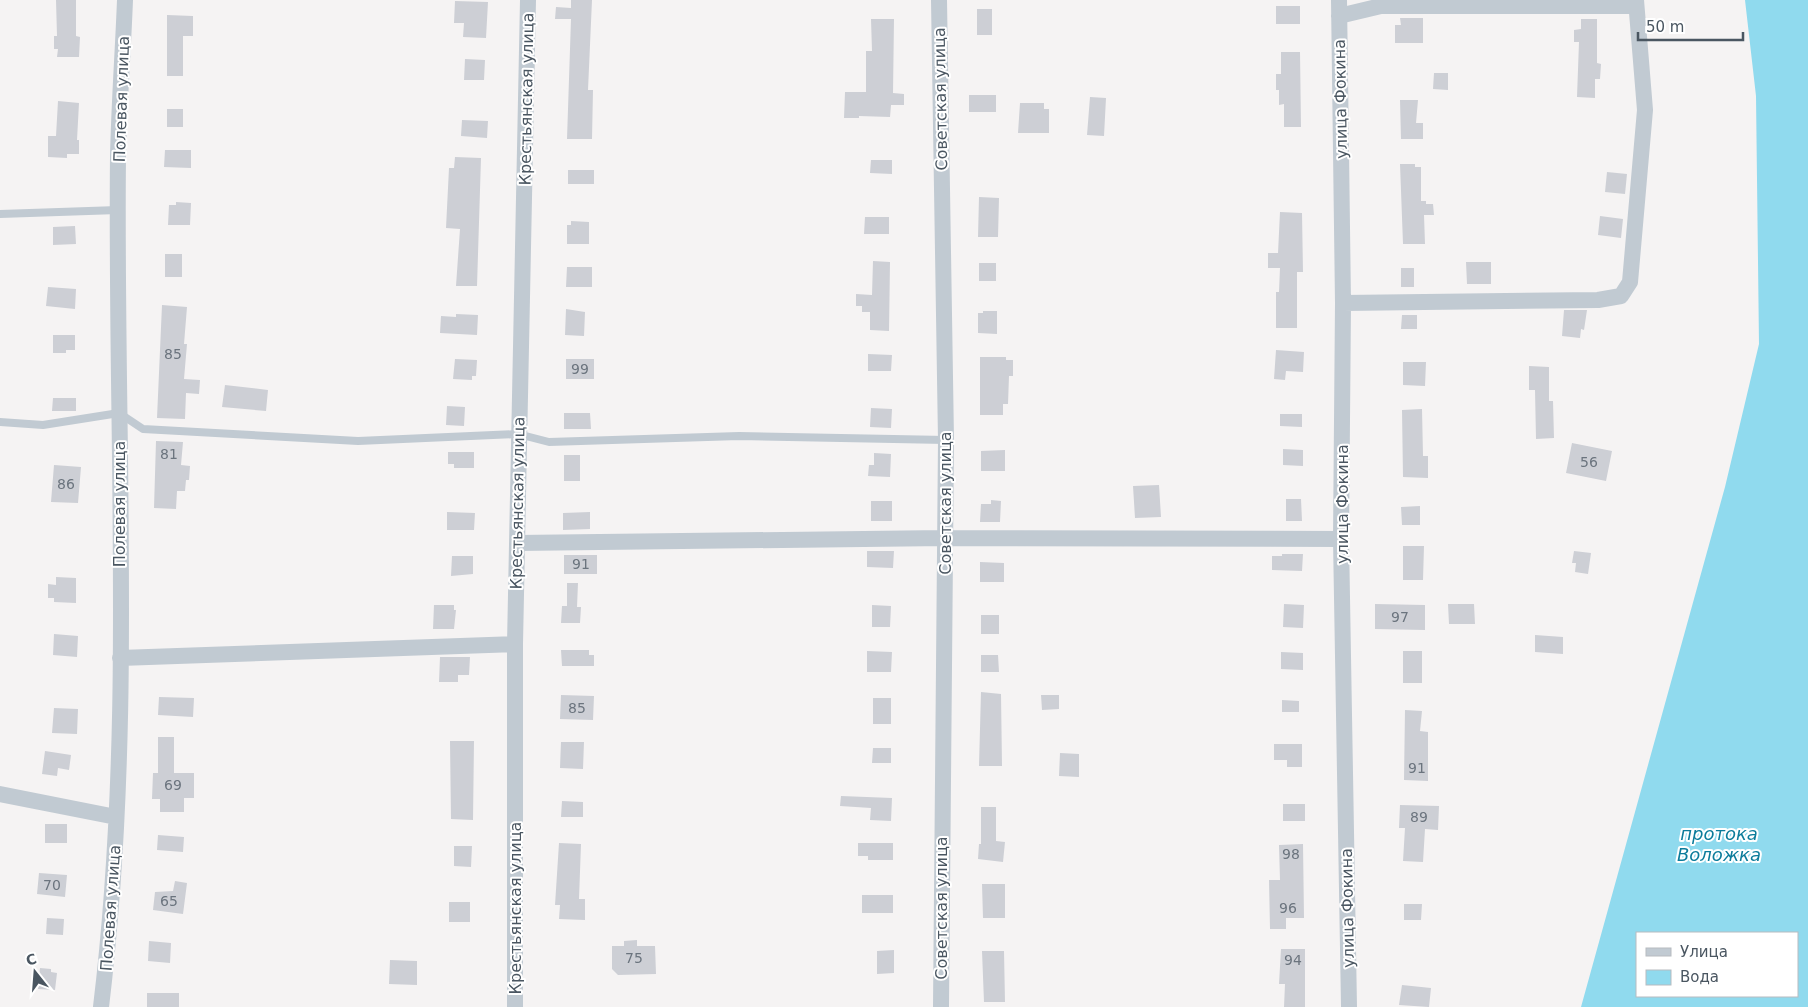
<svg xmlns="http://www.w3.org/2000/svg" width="1808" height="1007" font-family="'DejaVu Sans',sans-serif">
	<rect width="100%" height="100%" fill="#f5f3f3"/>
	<path fill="#90daee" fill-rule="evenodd" d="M1745 0H1808V1007H1581L1725 487 1759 344 1756 96ZM1797 933V996H1637V933Z"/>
	<path fill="#cdcfd5" d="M56 0H76V36L80 37 79 57H57L58 49H54V36H57Z
		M571 0H592L588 90H593L592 139H567L571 19H555L556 7 571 8Z
		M455 1 488 2 486 38 463 37 464 23H454Z
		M1276 6H1300V24H1276Z
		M977 9H992V35H977Z
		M167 15 193 16V36H183V76H167Z
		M1400 18H1423V43H1395V25H1401Z
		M871 19H894L893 93 904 94V105H891L890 117 859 116V118H844L845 92H866V51H872Z
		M1581 19H1597V63L1601 64 1600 79H1595V98L1577 97 1579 42H1574V30L1581 29Z
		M1281 52H1300L1301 127H1284V104L1279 105V90H1276V74H1281Z
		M465 59 485 60 484 80H464Z
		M1434 73H1448V90L1433 89Z
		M969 95H996V112H969Z
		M1090 97 1106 98 1104 136 1087 135Z
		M1400 100H1418L1416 123H1423V139H1401Z
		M58 101 79 103 77 140H79V154H67V158L48 157V136H56Z
		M1020 103H1044V109H1049V133H1018Z
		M167 109H183V127H167Z
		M462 120 488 121 487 138 461 136Z
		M165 150H191V168L164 167Z
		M455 157 481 158 477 286H456L460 229 446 228 449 168H454Z
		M871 160H892V174L870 173Z
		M1400 164H1415V167H1421V201H1426V204H1433L1434 215H1424L1425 244H1403Z
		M568 170H594V184H568Z
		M1607 172 1627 174 1625 194 1605 192Z
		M979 197 999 198 998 237H978Z
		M176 202 191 203 190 225H168L169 205H176Z
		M1280 212 1302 213 1303 272H1297V328H1276V292H1279L1280 268H1268V253H1278Z
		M1600 216 1623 219 1621 238 1598 235Z
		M865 217H889V234H864Z
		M571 221 589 222V244H567V225H571Z
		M75 226 76 244 53 245V227Z
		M165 254H182V277H165Z
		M873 261 890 262 889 331 870 330V312H862V306H856V294L872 295Z
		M1466 262H1491V284H1467Z
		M979 263H996V281H979Z
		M567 267H592V287H566Z
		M1401 268H1414V287H1401Z
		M48 287 76 289 75 309 46 306Z
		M162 305 187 307 184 344H187L184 379 200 380 199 394 186 393 185 419 157 418Z
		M566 309 585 312 584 336 565 335Z
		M1564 310H1587L1584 330 1581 329 1580 338 1562 336Z
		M983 311H997V334L978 333V313H983Z
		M456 314 478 315 477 335 440 333 441 316 456 317Z
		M1402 315H1417V329H1401Z
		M53 335H75V350H66V353H53Z
		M1276 350 1304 352 1303 372 1286 371 1285 380 1274 379Z
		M868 354 892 355 891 371H868Z
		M980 357H1006V360H1013V376H1009L1008 404H1003V415H980Z
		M455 359 477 360 476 376H472V380L453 379Z
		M566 359H594V379H566Z
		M1403 362H1426L1425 386 1403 385Z
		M1529 366 1549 367V401H1553L1554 438 1536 439 1535 390H1529Z
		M225 385 268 390 266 411 222 407Z
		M53 398H76V411H52Z
		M447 406 465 407 464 426 446 425Z
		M871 408 892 409 891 428 870 427Z
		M1422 409 1423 456H1428V478L1403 477 1402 410Z
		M564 413H590L591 429H564Z
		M1280 414H1302V427L1280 426Z
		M156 441 183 442 181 465 190 466 189 480H186L185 491H177L176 509 154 508Z
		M1572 443 1612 451 1606 481 1566 473Z
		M1283 449 1303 450V466L1283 465Z
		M1005 450V471H981V451Z
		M448 452H474V468H454V464H448Z
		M874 453 891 454 890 477 868 476 869 465H874Z
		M564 455H580V481H564Z
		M54 465 81 467 78 503 51 502Z
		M1159 485 1161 517 1135 518 1133 486Z
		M1286 499H1301L1302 521H1286Z
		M991 500 1001 501 1000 522H980L981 504H991Z
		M871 501H892V521H871Z
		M1420 506V525H1402L1401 507Z
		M447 512 475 513 474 530H447Z
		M590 512V529L563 530V513Z
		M1403 546H1424L1423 580H1403Z
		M867 551H894L893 568 867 567Z
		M1574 551 1591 553 1588 574 1575 572 1576 563H1572Z
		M1282 554H1303L1302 571 1272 570V556H1282Z
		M564 555H597V574H564Z
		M452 556H473V574L451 576Z
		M980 562 1004 563V582H980Z
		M56 577 76 578V603L54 602V598H48V584L56 585Z
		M567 583H578L577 607H581L580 623H561L562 606H567Z
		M1284 604 1304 605 1303 628 1283 627Z
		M1375 604 1425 605V630L1375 629Z
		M1448 604H1474L1475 624H1449Z
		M434 605H454V610H456L454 629H433Z
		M872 605 891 606 890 627H872Z
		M981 615H999V634H981Z
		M54 634 78 636 77 657 53 655Z
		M1535 635 1563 637V654L1535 652Z
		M561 650H589V655H594V666H562Z
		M867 651 892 652 891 672H867Z
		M1403 651H1422V683H1403Z
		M1281 652 1303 653V670L1281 669Z
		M981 655H998L999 672H981Z
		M440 657H470L469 675H458V682H439Z
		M981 692 1001 694 1002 766H979Z
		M561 695 594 696 593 720 560 719Z
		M1041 695H1059V709L1042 710Z
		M159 697 194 698 193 717 158 715Z
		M873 698H891V724H873Z
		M1282 700 1299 701V712H1282Z
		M54 708 78 709 77 734 52 733Z
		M1405 710 1422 711 1420 731 1428 732V781L1404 780Z
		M158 737H174V773H194V798H184V812H160V799H152L153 773H158Z
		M450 741H474L473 820 451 819Z
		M561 742H584L583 769 560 768Z
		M1274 744H1302V767H1287V760H1274Z
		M873 748H891V763H872Z
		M45 751 71 755 69 770 58 768 57 776 42 774Z
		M1060 753 1079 754V777L1059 776Z
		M841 796 892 798 891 821 870 820 871 808 840 806Z
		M562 801 583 802V817H561Z
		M1283 804H1305V821H1283Z
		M1400 805 1439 806 1438 830 1425 829 1423 862 1403 861 1405 828H1399Z
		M981 807H996V841L1005 842 1003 862 978 859 979 844H981Z
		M45 824H67V843H45Z
		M158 835 184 837 183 852 157 850Z
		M559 843 581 844 579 899H585V920L559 919 560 905H555Z
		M858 843H893V860H868V856H858Z
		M1303 844 1304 918H1286V929H1270L1269 880H1280L1279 845Z
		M454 846H472L471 867 454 866Z
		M39 873 67 875 65 897 37 894Z
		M175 881 187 883 183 914 153 910 155 892 173 891Z
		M982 884H1005V918H983Z
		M862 895H893V913H862Z
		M449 902H470V922H449Z
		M1404 904H1422L1421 920H1404Z
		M47 918 64 919 63 935 46 934Z
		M637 940V946H655L656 974 618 975 612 969V946H624V941Z
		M149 941 171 943 170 963 148 961Z
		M1281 949H1305V1007H1284L1285 984H1279Z
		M894 950V973L877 974V951Z
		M982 951H1004L1005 1002H984Z
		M390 960 417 961V985L389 984Z
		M40 968 51 969V972L57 973 55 990 38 989Z
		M1402 985 1431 988 1429 1007 1399 1005Z
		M147 993H179V1007H147Z"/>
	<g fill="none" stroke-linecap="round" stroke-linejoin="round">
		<path stroke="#c1cad2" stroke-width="8" d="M0 214 118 210
			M0 422 43 425 119 413 143 429 358 441 518 434 549 442 739 436 946 440"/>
		<path stroke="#c1cad2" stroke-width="16" d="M939 0 946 440 941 1007
			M1339 0 1343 303 1341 539 1349 1007
			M1339 16 1381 6H1636
			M1343 303 1598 300 1621 296 1630 282 1645 110 1636 0
			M517 543 945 538 1341 539
			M120 658 515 644
			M0 794 116 817
			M101 1007C135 725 115 440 118 157 119 105 123 52 125 0
			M515 1007V644L528 0"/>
	</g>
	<g text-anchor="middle" stroke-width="4" stroke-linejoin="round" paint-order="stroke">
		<g font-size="14" fill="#6b747e">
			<text x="173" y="359">85</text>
			<text x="580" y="374">99</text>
			<text x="169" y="459">81</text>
			<text x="1589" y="467">56</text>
			<text x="66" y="489">86</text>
			<text x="581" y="569">91</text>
			<text x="1400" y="622">97</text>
			<text x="577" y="713">85</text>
			<text x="1417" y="773">91</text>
			<text x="173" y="790">69</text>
			<text x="1419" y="822">89</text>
			<text x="1291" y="859">98</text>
			<text x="52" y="890">70</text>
			<text x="169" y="906">65</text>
			<text x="1288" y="913">96</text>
			<text x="634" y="963">75</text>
			<text x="1293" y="965">94</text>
		</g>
		<g font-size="16" fill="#4a5661" stroke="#fff">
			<text transform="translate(121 99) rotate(-88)" y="6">Полевая улица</text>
			<text transform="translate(526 99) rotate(-89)" y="6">Крестьянская улица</text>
			<text transform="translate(940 99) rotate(-91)" y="6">Советская улица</text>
			<text transform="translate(1340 99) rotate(-91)" y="6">улица Фокина</text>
			<text transform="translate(517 503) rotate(-89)" y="6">Крестьянская улица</text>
			<text transform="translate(945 503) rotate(-90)" y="6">Советская улица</text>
			<text transform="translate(119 504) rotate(-90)" y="6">Полевая улица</text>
			<text transform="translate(1342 504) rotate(-90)" y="6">улица Фокина</text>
			<text transform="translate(110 908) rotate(-86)" y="6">Полевая улица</text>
			<text transform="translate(515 908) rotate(-90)" y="6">Крестьянская улица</text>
			<text transform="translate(941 908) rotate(-90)" y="6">Советская улица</text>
			<text transform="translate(1347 908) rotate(-91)" y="6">улица Фокина</text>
		</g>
		<g font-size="18" font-style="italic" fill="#0c7c9b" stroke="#fff">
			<text x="1719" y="840">протока<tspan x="1719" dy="21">Воложка</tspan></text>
		</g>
	</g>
	<rect x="1636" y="932" width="162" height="65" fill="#ffffff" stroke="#b7bbc0"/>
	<rect x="1646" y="948" width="25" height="8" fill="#c1cad2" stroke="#b7bbc0"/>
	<text x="1680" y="957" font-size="15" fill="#4a5661">Улица</text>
	<rect x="1646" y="970" width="25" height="15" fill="#90daee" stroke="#b7bbc0"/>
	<text x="1680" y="982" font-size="15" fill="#4a5661">Вода</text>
	<g transform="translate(35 972) rotate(343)" stroke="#ffffff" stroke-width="4" paint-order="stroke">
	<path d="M0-4L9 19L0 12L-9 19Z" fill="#4a5661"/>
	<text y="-8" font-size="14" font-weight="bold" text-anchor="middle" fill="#4a5661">С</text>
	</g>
	<path d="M1638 32v8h105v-8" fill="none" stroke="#4a5661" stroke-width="2.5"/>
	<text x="1646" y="32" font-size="15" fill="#4a5661" stroke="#ffffff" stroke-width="4" paint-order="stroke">50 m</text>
</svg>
